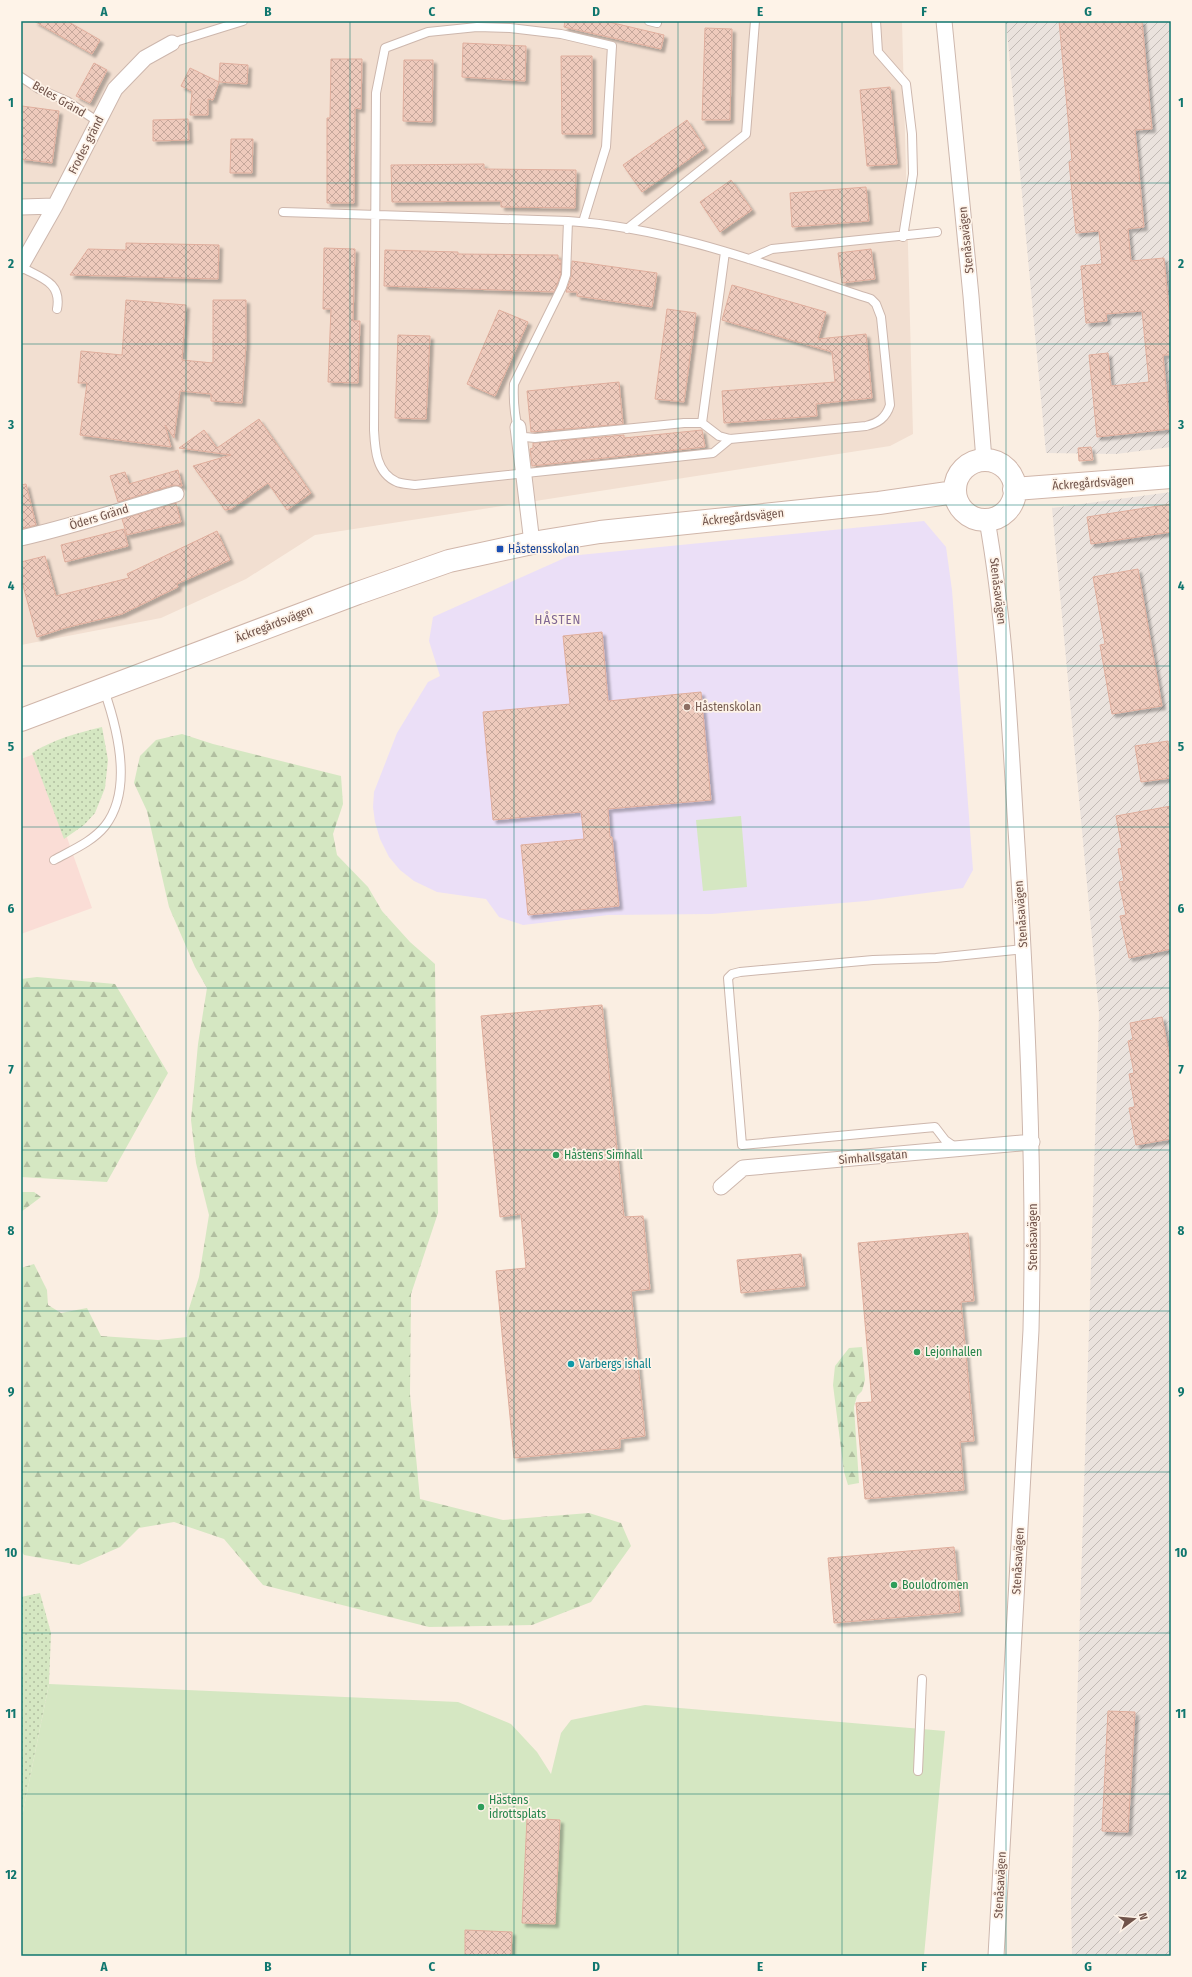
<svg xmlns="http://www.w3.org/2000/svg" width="1192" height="1977" font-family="'Fira Sans Condensed',sans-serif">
	<defs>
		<pattern id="industrial-furrows" width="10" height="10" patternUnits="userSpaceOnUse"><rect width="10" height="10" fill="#eae2dd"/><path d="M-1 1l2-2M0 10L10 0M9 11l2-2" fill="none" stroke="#c2bab5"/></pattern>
		<pattern id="grass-dots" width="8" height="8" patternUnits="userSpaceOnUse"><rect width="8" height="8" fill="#d5e7c2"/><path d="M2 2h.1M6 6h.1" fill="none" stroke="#b1bea0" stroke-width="1.8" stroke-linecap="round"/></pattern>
		<pattern id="forest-firs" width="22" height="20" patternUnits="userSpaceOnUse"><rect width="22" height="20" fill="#d5e7c2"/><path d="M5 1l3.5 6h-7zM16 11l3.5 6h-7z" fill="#b1bea0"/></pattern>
		<pattern id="building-cross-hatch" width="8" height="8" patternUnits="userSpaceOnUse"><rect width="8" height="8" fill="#eecabc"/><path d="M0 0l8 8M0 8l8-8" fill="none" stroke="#c5a79b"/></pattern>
		<filter id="shadow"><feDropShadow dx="3.5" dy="3.5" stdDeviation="1" flood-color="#0004"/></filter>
	</defs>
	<rect width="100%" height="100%" fill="#faeee2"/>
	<path fill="#f2dfd1" d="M21 21H902L913 434 890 446 315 535 246 579 161 618 21 645Z"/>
	<path fill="#faddd6" d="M37 753 92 908 21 934V759Z"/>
	<path fill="url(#industrial-furrows)" d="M1006 21H1171V447L1116 454 1046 453Z
		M1171 492V1956H1072L1071 1898 1099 1013 1052 508Z"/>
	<path fill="#ebdff7" d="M924 521 946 547 952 590 973 870 963 888 866 901 712 914 608 915 523 925 499 917 486 899 437 892 414 881 400 870 389 857 380 839 375 822 373 807 374 792 397 733 428 682 440 676 429 641 433 617 569 556Z"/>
	<path fill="url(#grass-dots)" d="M102 727 108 760 105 788 95 813 84 825 64 839 32 753C54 739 77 733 102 727Z
		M40 1593 51 1633 49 1684 21 1822V1597Z"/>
	<path fill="url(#forest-firs)" d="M182 734 213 744 341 776 343 804 333 834 337 855 368 887 382 911 410 942 435 964 438 1213 411 1294 410 1394 420 1499 503 1520 589 1513 621 1523 631 1546 591 1602 532 1625 429 1627 263 1585 224 1539 174 1522 139 1528 120 1547 79 1565 24 1555 21 1550V1268L34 1264 47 1290 48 1305 61 1313 87 1308 101 1336 158 1340 187 1337 186 1318 199 1277 209 1215 196 1163 191 1120 198 1044 207 988 195 967 169 907 147 811 134 783 140 756 156 740Z
		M37 977 115 984 168 1073 107 1182 21 1177V979Z
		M21 1192H34L41 1197 21 1212Z
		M862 1347 865 1380 862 1391 857 1396 854 1407 859 1483 848 1485 844 1472 833 1385 835 1366 849 1348Z"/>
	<path fill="#d5e7c2" d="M741 816 747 887 703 891 696 820Z
		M49 1684 458 1702 511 1724 537 1752 551 1774 561 1733 571 1720 645 1705 945 1731 924 1956H21V1822Z"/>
	<path fill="url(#building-cross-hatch)" stroke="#e0ae9d" filter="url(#shadow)" d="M34 21H67L100 40 92 54Z
		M565 21H605L664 35 661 49 564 27Z
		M1059 21H1142L1152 129 1135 130 1144 227 1128 229 1131 261 1164 258 1171 332V355H1163L1170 429 1097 437 1089 355 1108 353 1111 386 1149 382 1142 311 1106 314 1107 321 1086 323 1081 266 1102 264 1099 231 1076 233 1069 162 1072 161Z
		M705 28 732 29 730 120H702Z
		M463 43 526 46 525 81 462 77Z
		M561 56H592V134H562Z
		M331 59H362L361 109 355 108 354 203H327V118H330Z
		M404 60H433L432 122 403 121Z
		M94 63 107 70 90 103 76 96Z
		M220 63 248 65 247 84 219 82Z
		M190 68 219 82 213 100 208 99V115H190L192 91 181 86Z
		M890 87 897 164 867 166 860 90Z
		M22 106 59 111 52 163 21 159Z
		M188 119 189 140 153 141V120Z
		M687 120 705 148 642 192 623 165Z
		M231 139H253L252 173H230Z
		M484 164V169L576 170 575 208 501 207V201L392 202 391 165Z
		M731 180 752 210 720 232 700 202Z
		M866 187 869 221 792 227 790 193Z
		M126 243 219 245 218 279 70 275 88 249 126 250Z
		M324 248 355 249 353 321H360L358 383 328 382 331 309H323Z
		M871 249 875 279 842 283 838 253Z
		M385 250 458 252V254L558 255V260H561V274L554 292 384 286Z
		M572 261 657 273 652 307 577 296V292H566L571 277Z
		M732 285 826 312 818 339 866 334 872 398 816 404 817 416 724 423 722 391 835 382 832 352 722 320Z
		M126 300 186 305 182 360 213 363V300H246V344L242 403 211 401V394L180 391 174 438 165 425 171 447 80 435 87 383H78L81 351 122 355Z
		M667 309 696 313 684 402 655 399Z
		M499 310 528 322 495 396 467 384Z
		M398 335 430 336 426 419 395 418Z
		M619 382 623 424 531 432 527 391Z
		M259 419 311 493 287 510 268 483 231 509 225 510 193 466 231 455 179 448 204 430 217 448Z
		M702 430 705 447 532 466 530 449 533 448V443L624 435V438Z
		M1091 447 1093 460 1079 461 1078 448Z
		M178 470 182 486 173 485 118 502 110 476 125 472 129 484Z
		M26 484 36 525 21 529V485Z
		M176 503 181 522 127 535 122 519Z
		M1171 504V532L1091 544 1087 517Z
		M124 529 128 546 65 562 61 545Z
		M217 531 230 560 177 584 178 587 122 614 65 628 37 637 21 578V562L45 556 56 596 129 578 127 574Z
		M1138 569 1162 706 1112 714 1100 645 1105 644 1093 577Z
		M602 632 608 701 701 692 711 800 608 809 610 837H612L619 906 528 915 521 845 584 839 581 812 493 820 483 712 570 704 563 636Z
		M1168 741 1171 778 1141 782 1135 746Z
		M1171 806V949L1129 958 1120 916 1126 915 1119 882 1124 881 1118 849 1122 848 1116 816Z
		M602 1005 624 1217 643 1216 650 1289 631 1291 645 1436 620 1439V1448L514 1458 496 1271 526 1268 521 1214 500 1217 481 1016Z
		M1162 1017 1171 1065V1139L1136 1145 1129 1108 1135 1107 1129 1074 1134 1073 1128 1041 1133 1040 1130 1023Z
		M968 1233 974 1301 961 1302 974 1441 960 1442 964 1490 865 1499 856 1403 872 1402 858 1243Z
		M801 1254 805 1286 741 1293 737 1260Z
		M954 1547 960 1612 834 1623 828 1558Z
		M1108 1711 1135 1712 1128 1832 1102 1831Z
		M527 1818 560 1820 555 1924 522 1923Z
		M465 1930 512 1932 511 1956H465Z"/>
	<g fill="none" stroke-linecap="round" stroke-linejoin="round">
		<g stroke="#cdb7ad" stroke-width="10">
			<path id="lane" d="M649 21 657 23
				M876 21 878 52 906 84 912 134 913 174 903 237
				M172 43 243 21
				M21 77 39 89 67 101 97 121
				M283 212 568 221C673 228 772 267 871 299L876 304 881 317 890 405C886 418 878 423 866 426L730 439 719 436 702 423H684L535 438 525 437 519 433C515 418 513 401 514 384L562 287 566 275 568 221
				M583 222 606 147 612 46 561 34 510 28 477 27 428 32 385 48 376 93 374 430C375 449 376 473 397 482 402 484 410 484 415 485L713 453 730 439
				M627 229 746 134 755 21
				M749 259 772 249 937 232
				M21 267C41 278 62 282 57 309
				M702 423 725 252
				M54 860C72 850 92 842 105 826 133 790 118 730 104 690
				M955 1147 945 1140 935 1127 742 1145 728 978 732 974 740 972 873 960 936 958 1024 949
				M918 1771 922 1679"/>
		</g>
		<g stroke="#cdb7ad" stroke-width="17">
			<path id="street" d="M944 21 971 296 984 460
				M21 207 55 206
				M21 266 55 206 115 89 145 58 172 43
				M518 427 532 543
				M987 520C1006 627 1010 736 1017 845 1027 1006 1035 1168 1031 1330L996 1956
				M21 538C74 526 124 509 176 494
				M721 1187 743 1168 1032 1142"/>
		</g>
		<g stroke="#d0b6aa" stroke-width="24">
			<path id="secondary" d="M955 490a30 30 0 1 1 60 0a30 30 0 1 1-60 0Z
				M1014 489 1171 477
				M21 720 358 593 449 561 532 543 600 532 879 503 955 492"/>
		</g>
		<use href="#lane" stroke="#fff" stroke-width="8"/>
		<use href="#street" stroke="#fff" stroke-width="15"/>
		<use href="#secondary" stroke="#fff" stroke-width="22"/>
	</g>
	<path fill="none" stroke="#0f766e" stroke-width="1" stroke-opacity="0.55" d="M186 21V1956M350 21V1956M514 21V1956M678 21V1956M842 21V1956M1006 21V1956M21 183H1171M21 344H1171M21 505H1171M21 666H1171M21 827H1171M21 988H1171M21 1150H1171M21 1311H1171M21 1472H1171M21 1633H1171M21 1794H1171"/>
	<rect fill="#1a4fb4" stroke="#fef3e8" stroke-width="1.5" x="496" y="545" width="8" height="8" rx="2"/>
	<circle fill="#8d6e63" stroke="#fef3e8" stroke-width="1.5" cx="687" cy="707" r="4"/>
	<g fill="#2e9e5b" stroke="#fef3e8" stroke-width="1.5">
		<circle cx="556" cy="1155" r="4"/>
		<circle cx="917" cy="1352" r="4"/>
		<circle cx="894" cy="1585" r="4"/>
		<circle cx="481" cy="1807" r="4"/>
	</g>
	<circle fill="#0f9aa8" stroke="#fef3e8" stroke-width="1.5" cx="571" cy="1364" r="4"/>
	<g text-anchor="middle" stroke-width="3.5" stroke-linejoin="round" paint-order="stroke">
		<g font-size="12" fill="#70534a" stroke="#fef3e8">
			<text transform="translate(59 99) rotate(30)" y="4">Beles Gränd</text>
			<text transform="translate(86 145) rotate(-63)" y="4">Frodes gränd</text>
			<text transform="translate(966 240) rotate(-96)" y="4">Stenåsavägen</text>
			<text transform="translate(1093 483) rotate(-4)" y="4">Äckregårdsvägen</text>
			<text transform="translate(99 517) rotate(-17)" y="4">Öders Gränd</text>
			<text transform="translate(743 517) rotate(-6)" y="4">Äckregårdsvägen</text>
			<text transform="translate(998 591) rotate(83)" y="4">Stenåsavägen</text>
			<text transform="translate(274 624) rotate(-21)" y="4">Äckregårdsvägen</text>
			<text transform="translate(1021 914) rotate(-94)" y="4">Stenåsavägen</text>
			<text transform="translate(873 1157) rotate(-5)" y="4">Simhallsgatan</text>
			<text transform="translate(1033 1237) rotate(-90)" y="4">Stenåsavägen</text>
			<text transform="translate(1018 1561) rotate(-87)" y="4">Stenåsavägen</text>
			<text transform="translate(1000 1885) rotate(-87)" y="4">Stenåsavägen</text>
		</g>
		<g font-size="12" fill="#164399" stroke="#fef3e8" text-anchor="start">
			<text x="508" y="553">Håstensskolan</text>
		</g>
		<g font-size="12" fill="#785e54" stroke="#fef3e8" text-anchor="start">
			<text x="695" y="711">Håstenskolan</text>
		</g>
		<g font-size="12" fill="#27864d" stroke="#fef3e8" text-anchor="start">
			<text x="564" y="1159">Håstens Simhall</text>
			<text x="925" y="1356">Lejonhallen</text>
			<text x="902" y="1589">Boulodromen</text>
			<text x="489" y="1804">Hästens<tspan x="489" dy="14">idrottsplats</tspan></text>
		</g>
		<g font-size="12" fill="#0d838f" stroke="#fef3e8" text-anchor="start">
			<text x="579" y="1368">Varbergs ishall</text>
		</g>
		<g font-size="13" letter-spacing="1" fill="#7f6693" stroke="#fef3e8">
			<text x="558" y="624">HÅSTEN</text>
		</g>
	</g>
	<rect width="1192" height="1977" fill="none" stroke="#fef3e8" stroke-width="44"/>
	<g transform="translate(1134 1919) rotate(74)" stroke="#fef3e8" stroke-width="3" paint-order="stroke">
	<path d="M0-3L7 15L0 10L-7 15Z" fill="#70534a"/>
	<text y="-6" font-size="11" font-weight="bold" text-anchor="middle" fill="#70534a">N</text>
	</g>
	<rect x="22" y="22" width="1148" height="1933" fill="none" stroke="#0f766e" stroke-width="1.5"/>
	<g font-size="13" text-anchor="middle" font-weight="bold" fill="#0f766e">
		<text x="104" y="16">A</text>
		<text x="268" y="16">B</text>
		<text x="432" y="16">C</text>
		<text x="596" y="16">D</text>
		<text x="760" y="16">E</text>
		<text x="924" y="16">F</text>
		<text x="1088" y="16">G</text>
		<text x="11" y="107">1</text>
		<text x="1181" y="107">1</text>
		<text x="11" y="268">2</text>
		<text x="1181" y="268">2</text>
		<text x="11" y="429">3</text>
		<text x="1181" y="429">3</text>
		<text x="11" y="590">4</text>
		<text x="1181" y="590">4</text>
		<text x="11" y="751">5</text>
		<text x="1181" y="751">5</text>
		<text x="11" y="913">6</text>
		<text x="1181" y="913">6</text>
		<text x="11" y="1074">7</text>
		<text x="1181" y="1074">7</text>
		<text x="11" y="1235">8</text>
		<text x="1181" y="1235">8</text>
		<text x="11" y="1396">9</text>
		<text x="1181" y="1396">9</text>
		<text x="11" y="1557">10</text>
		<text x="1181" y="1557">10</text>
		<text x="11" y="1718">11</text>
		<text x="1181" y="1718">11</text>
		<text x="11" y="1879">12</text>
		<text x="1181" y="1879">12</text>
		<text x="104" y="1971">A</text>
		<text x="268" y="1971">B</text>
		<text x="432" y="1971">C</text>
		<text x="596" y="1971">D</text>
		<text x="760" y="1971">E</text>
		<text x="924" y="1971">F</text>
		<text x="1088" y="1971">G</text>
	</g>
</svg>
